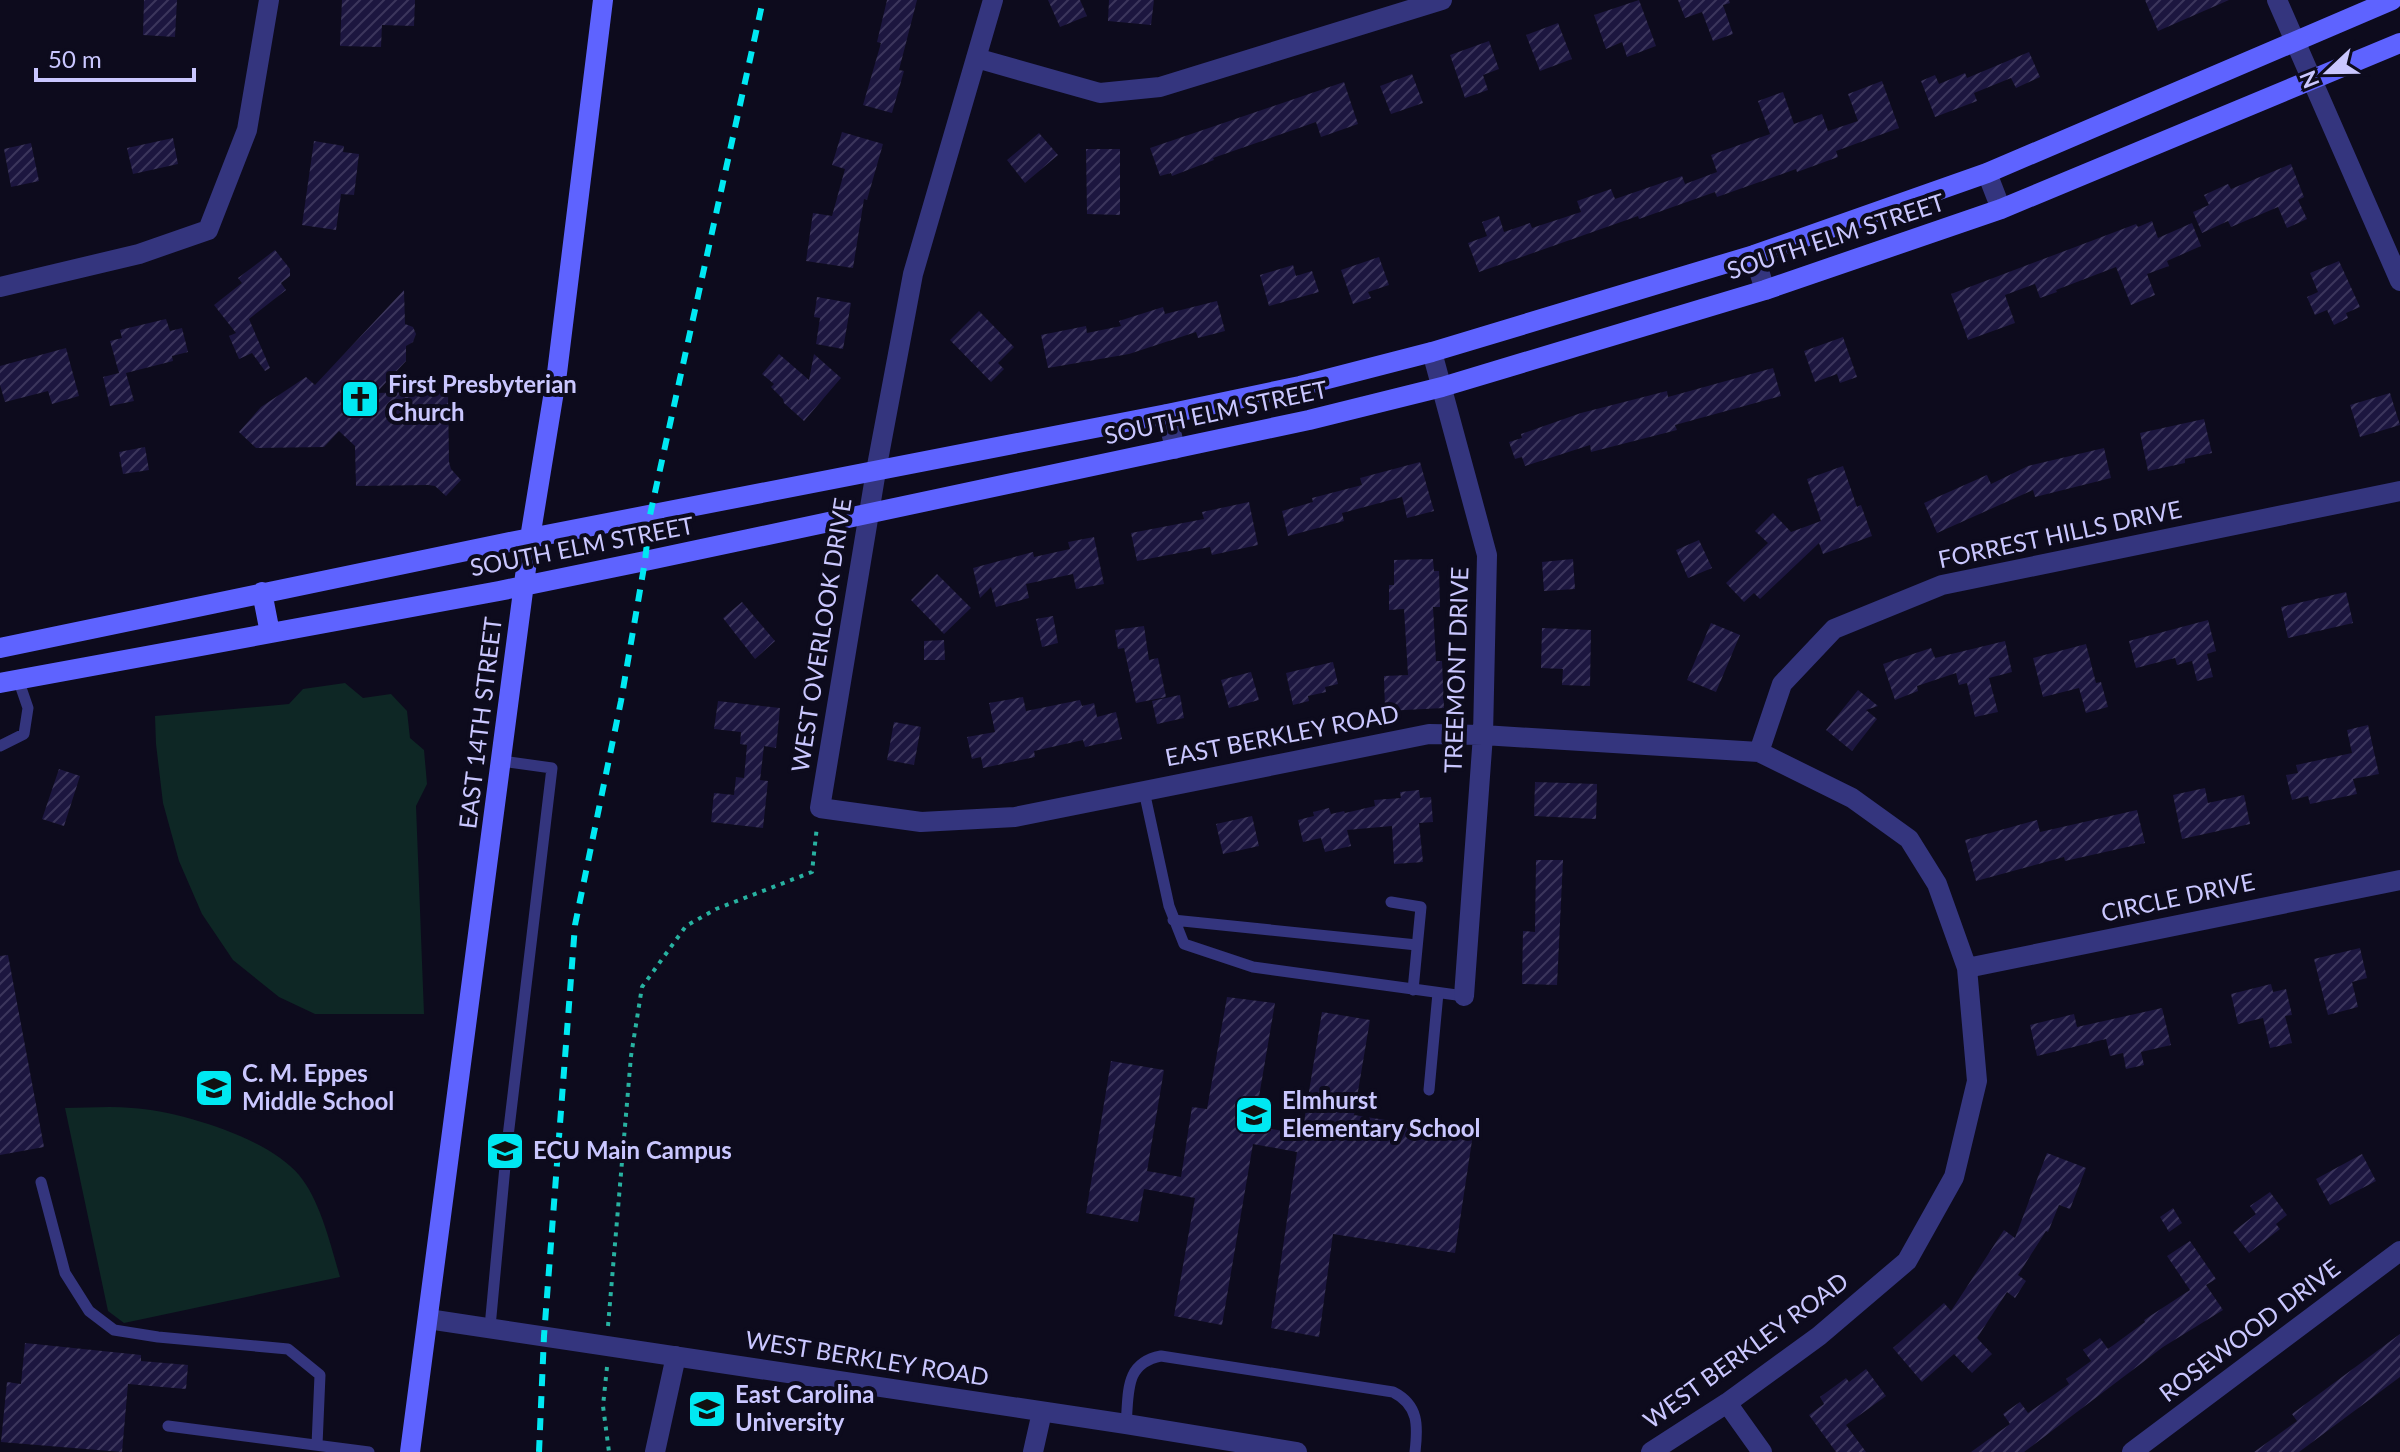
<svg xmlns="http://www.w3.org/2000/svg" width="2400" height="1452" font-family="Lato,sans-serif">
	<defs>
		<pattern id="building-hatch" width="6" height="6" patternUnits="userSpaceOnUse" patternTransform="scale(2)"><rect width="6" height="6" fill="#1c163f"/><path d="M-1 1l2-2M0 6l6-6M5 7l2-2" fill="none" stroke="#3c365c"/></pattern>
	</defs>
	<rect width="100%" height="100%" fill="#0d0b1d"/>
	<path fill="#0e2725" d="M345 683 363 698 391 694 407 711 410 738 424 750 427 784 416 806 424 1014H315L279 997 233 960 202 914 179 861 163 803 156 744 155 716 289 704 303 689Z
		M65 1108C87 1108 110 1106 132 1108 180 1111 268 1138 299 1175 320 1200 331 1246 340 1277L124 1323 108 1311Z"/>
	<path fill="url(#building-hatch)" d="M144 0H177L175 37 143 35Z
		M342 0H415L414 26 382 25 381 47 340 46Z
		M887 0H917L899 70 904 71 892 113 863 105 881 43 877 42Z
		M1048 0H1080L1087 16 1060 27Z
		M1109 0H1154L1151 25 1108 21Z
		M1639 0 1656 46 1627 57 1622 42 1606 49 1594 15Z
		M1678 0H1729L1730 3 1723 5 1733 34 1713 41 1702 12 1685 18Z
		M2145 0H2229L2158 31Z
		M1558 23 1572 59 1540 71 1526 35Z
		M1489 41 1499 69 1483 75 1488 90 1465 98 1450 55Z
		M2029 52 2040 77 2016 88 2011 78 1974 93 1977 101 1935 117 1921 81 1935 75 1939 84 1965 73 1967 78Z
		M1412 74 1423 103 1391 114 1380 86Z
		M1882 81 1899 128 1836 151 1838 157 1797 172 1796 169 1717 197 1715 192 1639 219 1638 216 1479 272 1468 243 1487 236 1482 222 1499 216 1504 232 1530 223 1532 228 1581 212 1577 201 1611 189 1615 199 1682 176 1685 184 1717 172 1711 155 1770 134 1758 101 1783 92 1794 124 1822 114 1828 131 1858 121 1848 94Z
		M1344 82 1358 124 1321 137 1316 122 1213 158 1214 160 1172 176 1171 173 1160 176 1150 148Z
		M842 132 883 144 867 200 864 199 853 268 806 261 813 213 832 216 845 169 832 165Z
		M1039 133 1058 155 1025 183 1007 160Z
		M173 138 178 164 133 174 127 148Z
		M314 141 344 146 343 152 359 154 354 195 341 194 336 230 302 225Z
		M31 143 39 181 11 187 4 149Z
		M1086 149H1120V215L1087 214Z
		M2291 164 2304 197 2298 200 2307 219 2287 228 2278 207 2231 227 2228 221 2202 233 2193 212 2209 205 2204 195 2228 184 2231 189Z
		M2152 221 2158 238 2192 223 2201 246 2167 261 2169 266 2147 274 2155 295 2131 305 2116 267 2056 290 2057 292 2040 298 2035 284 2005 295 2015 323 1968 340 1951 294 2136 224 2138 227Z
		M275 250 290 269V276L281 283 286 290 249 319 270 368 265 371 252 353 239 359 229 336 236 333 214 305 242 283 238 278Z
		M1379 257 1389 285 1368 292 1371 298 1353 304 1341 270Z
		M2339 261 2360 307 2346 313 2348 318 2334 325 2327 310 2315 315 2307 297 2318 292 2310 273Z
		M1293 265 1296 276 1312 271 1319 292 1269 306 1260 275Z
		M404 290 405 324 413 327 416 334 413 342 406 346V361L376 393 448 391 449 462 451 469 461 480 446 496 435 486 428 485 356 486 355 446 339 431 324 447 256 448 239 432 261 407 306 377 315 385Z
		M817 297 851 303 843 349 816 344 820 318 814 317Z
		M1217 301 1225 331 1198 338 1196 332 1129 354 1048 368 1041 335 1086 326 1087 333 1121 326 1119 321 1163 307 1165 314Z
		M979 311 1014 347 998 363 1004 369 991 382 950 340Z
		M166 319 170 331 182 328 188 352 172 356 173 361 126 373 134 401 110 406 103 377 119 373 110 341 122 338 120 330Z
		M1843 337 1857 377 1840 383 1837 374 1815 382 1804 351Z
		M66 348 79 396 52 404 48 391 5 402 0 385V366Z
		M779 354 809 380 814 354 841 378 804 421 784 403 783 399 771 387 774 384 762 374Z
		M1773 368 1781 396 1675 425 1677 430 1591 452 1590 445 1525 466 1522 457 1515 459 1509 442 1522 438 1521 434 1581 413 1667 391 1668 397Z
		M2390 393 2400 425 2360 437 2350 405Z
		M2204 419 2212 453 2185 459V463L2148 471 2140 433Z
		M145 447 149 470 123 474 119 452Z
		M2104 448 2111 478 2035 497 2033 490 1937 533 1924 503 1987 475 1991 484 2028 466Z
		M1420 462 1434 511 1407 518 1402 497 1342 513 1344 521 1288 536 1282 511 1313 502 1312 498 1362 485 1360 478Z
		M1843 466 1857 507 1861 505 1872 536 1823 554 1819 543 1760 599 1754 593 1744 602 1726 583 1768 543 1755 531 1773 513 1791 532 1821 521 1807 479Z
		M1249 502 1258 545 1212 555 1210 547 1137 561 1131 533 1204 519 1202 512Z
		M1094 537 1104 584 1076 589 1073 574 1026 584 1029 598 996 607 991 587 980 598 973 568 1033 552 1034 557 1070 549 1068 542Z
		M1699 540 1712 568 1688 578 1676 550Z
		M1433 559 1434 571H1439L1440 607H1433L1436 661H1442L1444 708 1385 711 1384 676 1408 675 1404 609 1389 610V585H1394V560Z
		M1573 559 1575 589 1544 591 1542 562Z
		M937 574 971 608 944 634 911 600Z
		M2346 592 2353 623 2288 638 2281 607Z
		M742 602 775 641 755 659 723 618Z
		M1053 616 1058 643 1042 647 1036 619Z
		M2208 620 2216 651 2207 654 2213 677 2197 681 2192 661 2177 665 2175 658 2136 668 2129 641Z
		M1711 623 1740 635 1716 692 1687 680Z
		M1144 626 1149 660 1158 658 1166 697 1136 703 1124 648 1118 649 1115 630Z
		M1542 628 1591 630 1590 686 1562 685 1563 669 1541 668Z
		M944 640 945 660H924V641Z
		M2005 641 2012 672 1989 678 1998 712 1975 717 1967 683 1959 685 1956 673 1917 686 1918 691 1895 700 1883 664 1931 648 1935 658Z
		M2086 644 2096 683 2101 682 2108 707 2086 713 2079 688 2043 697 2033 658Z
		M1333 662 1338 684 1325 687 1326 692 1308 696 1309 701 1293 705 1286 673Z
		M1251 672 1259 700 1229 708 1221 680Z
		M1858 690 1878 706 1866 710 1877 719 1852 751 1826 730Z
		M1180 695 1184 718 1157 724 1152 701Z
		M1023 697 1026 711 1080 700 1082 706 1094 703 1097 717 1116 712 1122 739 1085 747 1083 740 1034 751 1035 757 983 768 981 757 972 759 967 737 995 732 989 703Z
		M718 701 780 708 776 748 764 746 760 780 768 781 763 828 711 822 714 793 734 795 736 777 744 778 747 745 740 744 741 732 714 729Z
		M894 722 921 727 914 765 887 760Z
		M2368 725 2379 774 2353 779 2357 794 2310 804 2308 796 2292 800 2286 775 2298 773 2296 765 2352 753 2347 730Z
		M59 769 80 776 64 826 42 819Z
		M1535 782 1597 784 1596 819 1534 816Z
		M2205 788 2208 803 2244 795 2250 824 2182 839 2173 795Z
		M1419 790 1420 798 1431 797 1433 822 1419 823 1423 862 1394 864 1392 826 1347 830 1351 846 1325 852 1321 838 1303 842 1298 820 1314 816 1313 812 1329 808 1331 814 1344 811 1345 813 1375 806 1374 800 1401 798 1400 792Z
		M2137 810 2145 843 2065 861 2064 857 1976 881 1965 840 2037 820 2040 832Z
		M1252 816 1259 846 1223 854 1216 824Z
		M1536 860H1563L1557 985 1522 984 1523 931 1535 932Z
		M2360 948 2367 978 2352 982 2358 1007 2328 1015 2314 959Z
		M8 955 44 1147 0 1155V956Z
		M2271 984 2273 992 2286 989 2292 1015 2285 1016 2292 1043 2270 1048 2263 1018 2238 1024 2231 994Z
		M1227 997 1275 1003 1254 1126 1302 1134 1322 1012 1370 1020 1354 1115 1473 1134 1455 1253 1333 1234 1319 1337 1271 1328 1297 1152 1253 1144 1222 1325 1174 1316 1195 1198 1144 1189 1138 1222 1086 1213 1111 1061 1164 1070 1147 1171 1181 1177 1192 1107 1207 1109Z
		M2162 1008 2171 1045 2141 1052 2144 1065 2126 1069 2123 1053 2110 1056 2106 1039 2037 1056 2030 1025 2074 1014 2077 1027Z
		M2047 1153 2086 1168 2070 1209 2059 1205 2048 1232 2046 1231 2018 1275 2026 1281 2015 1298 2007 1292 1977 1338 1992 1354 1972 1373 1954 1354 1922 1382 1893 1348 1944 1303 1951 1311 2004 1230 2015 1238Z
		M2362 1154 2376 1181 2330 1205 2316 1179Z
		M2270 1192 2287 1215 2276 1224 2280 1229 2249 1253 2233 1232 2256 1214 2250 1206Z
		M2173 1208 2182 1223 2169 1232 2160 1217Z
		M2190 1241 2216 1279 2206 1285 2223 1310 2163 1347 2024 1452H1971L2010 1424 2003 1414 2020 1402 2028 1413 2069 1384 2066 1379 2091 1361 2083 1350 2100 1338 2108 1349 2145 1322 2144 1320 2190 1290 2167 1256Z
		M2400 1334V1377L2299 1452H2254L2297 1421 2292 1414Z
		M25 1343 141 1355V1361L188 1365 186 1389 128 1384 122 1452 1 1442 7 1382 21 1384Z
		M1866 1369 1886 1396 1846 1425 1866 1452H1836L1809 1415 1824 1404 1820 1397 1846 1378 1849 1382Z"/>
	<g fill="none" stroke-linecap="round" stroke-linejoin="round">
		<path stroke="#28b2a1" stroke-width="4" stroke-dasharray="4 6" stroke-linecap="butt" d="M608 1326 631 1056 642 987 686 926 716 909 812 872 817 826
			M607 1367 603 1406 609 1452"/>
		<path stroke="#34357e" stroke-width="11" d="M0 746 24 734 28 708 18 679
			M1144 791 1169 906 1184 944 1253 967 1464 996
			M1391 902 1421 907 1413 990
			M1173 920 1417 945
			M1429 1090 1438 993
			M41 1182 65 1273 89 1311 114 1330 158 1337 288 1349 320 1375 317 1445
			M490 1327 507 1145 552 768 502 761
			M1126 1424C1129 1393 1124 1363 1161 1356L1393 1392C1419 1405 1418 1426 1415 1452
			M168 1426 369 1452"/>
		<path stroke="#34357e" stroke-width="20" d="M993 0 913 274 876 471 820 808 921 822 1015 817 1429 734 1483 735 1759 752 1852 798 1909 839 1937 884 1967 968 1977 1081 1954 1177 1907 1261 1819 1336 1727 1403 1651 1452
			M2277 0 2400 281
			M976 58 1100 93 1160 87 1442 0
			M1987 173 2001 209
			M1754 255 1765 290
			M0 287 139 254 208 230 247 130 269 0
			M1432 352 1487 555 1483 735 1464 996
			M1167 414 1175 449
			M1759 752 1782 684 1834 629 1942 585 2400 491
			M1967 968 2400 880
			M428 1319 1126 1424 1297 1452
			M1727 1403 1762 1452
			M655 1452 676 1356
			M1033 1452 1042 1412
			M2132 1452 2400 1251"/>
		<path stroke="#5e63ff" stroke-width="20" d="M262 592 270 633
			M0 648 505 543 1167 414 1300 386 1432 352 1754 255 1987 173 2392 0
			M0 683 499 591 645 561 1309 420 1442 387 1765 290 2001 209 2400 43
			M410 1452 530 538 557 373 603 0"/>
		<path stroke="#00e8f2" stroke-width="6" stroke-dasharray="12 10" stroke-linecap="butt" d="M539 1452 544 1336 575 925 621 701 645 561 650 515 763 0"/>
	</g>
	<defs>
		<g id="church-square" transform="scale(2)"><rect x="-9" y="-9" width="18" height="18" rx="4" fill="#00e8f2" stroke="#0d0b1d"/><path d="M-1.2-6h2.4v3.5h3.3v2.4h-3.3V6h-2.4V-.1h-3.3v-2.4h3.3Z" fill="#111"/></g>
		<g id="school-square" transform="scale(2)"><rect x="-9" y="-9" width="18" height="18" rx="4" fill="#00e8f2" stroke="#0d0b1d"/><path d="M0-5L7-2L0 1L-7-2ZM-4 1L0 2.5L4 1V4Q0 6-4 4Z" fill="#111"/></g>
		<g id="university-square" transform="scale(2)"><rect x="-9" y="-9" width="18" height="18" rx="4" fill="#00e8f2" stroke="#0d0b1d"/><path d="M0-5L7-2L0 1L-7-2ZM-4 1L0 2.5L4 1V4Q0 6-4 4Z" fill="#111"/></g>
	</defs>
	<g fill-rule="evenodd">
		<use href="#church-square" x="360" y="399"/>
		<use href="#school-square" x="214" y="1088"/>
		<use href="#school-square" x="1254" y="1115"/>
		<use href="#university-square" x="505" y="1151"/>
		<use href="#university-square" x="707" y="1409"/>
	</g>
	<g text-anchor="middle" stroke-width="8" stroke-linejoin="round" paint-order="stroke">
		<g font-size="24" fill="#cac7ff" stroke="#0d0b1d">
			<text transform="translate(1836 237) rotate(-18)" y="8">SOUTH ELM STREET</text>
			<text transform="translate(1216 413) rotate(-12)" y="8">SOUTH ELM STREET</text>
			<text transform="translate(2060 535) rotate(-12)" y="8">FORREST HILLS DRIVE</text>
			<text transform="translate(582 547) rotate(-11)" y="8">SOUTH ELM STREET</text>
			<text transform="translate(822 635) rotate(-81)" y="8">WEST OVERLOOK DRIVE</text>
			<text transform="translate(1457 670) rotate(-88)" y="8">TREEMONT DRIVE</text>
			<text transform="translate(481 723) rotate(-83)" y="8">EAST 14TH STREET</text>
			<text transform="translate(1282 736) rotate(-11)" y="8">EAST BERKLEY ROAD</text>
			<text transform="translate(2178 898) rotate(-12)" y="8">CIRCLE DRIVE</text>
			<text transform="translate(2250 1331) rotate(-37)" y="8">ROSEWOOD DRIVE</text>
			<text transform="translate(1746 1351) rotate(-36)" y="8">WEST BERKLEY ROAD</text>
			<text transform="translate(867 1359) rotate(9)" y="8">WEST BERKLEY ROAD</text>
		</g>
		<g font-size="24" font-weight="bold" fill="#cac7ff" stroke="#0d0b1d" text-anchor="start">
			<text x="388" y="393">First Presbyterian<tspan x="388" dy="28">Church</tspan></text>
			<text x="242" y="1082">C. M. Eppes<tspan x="242" dy="28">Middle School</tspan></text>
			<text x="1282" y="1109">Elmhurst<tspan x="1282" dy="28">Elementary School</tspan></text>
			<text x="533" y="1159">ECU Main Campus</text>
			<text x="735" y="1403">East Carolina<tspan x="735" dy="28">University</tspan></text>
		</g>
	</g>
	<g transform="translate(2328 72) rotate(248)" stroke="#0d0b1d" stroke-width="6" paint-order="stroke">
	<path d="M0-6L14 30L0 20L-14 30Z" fill="#cac7ff"/>
	<text y="-12" font-size="22" font-weight="bold" text-anchor="middle" fill="#cac7ff">N</text>
	</g>
	<path d="M36 68v12h158v-12" fill="none" stroke="#cac7ff" stroke-width="4"/>
	<text x="48" y="68" font-size="24" fill="#cac7ff" stroke="#0d0b1d" stroke-width="6" paint-order="stroke">50 m</text>
</svg>
